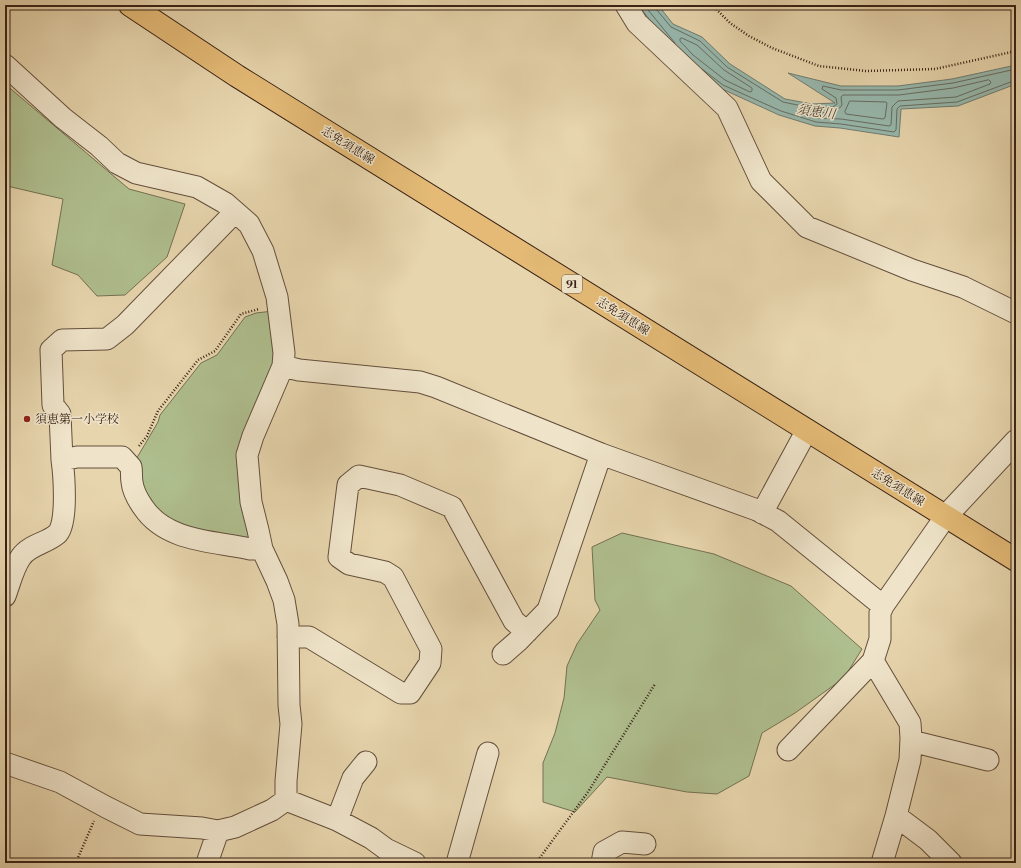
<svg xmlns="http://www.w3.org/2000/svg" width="1021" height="868" font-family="'Libre Bodoni','Noto Serif JP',serif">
	<rect width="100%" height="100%" fill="#e7d5ad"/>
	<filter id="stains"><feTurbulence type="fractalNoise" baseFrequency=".005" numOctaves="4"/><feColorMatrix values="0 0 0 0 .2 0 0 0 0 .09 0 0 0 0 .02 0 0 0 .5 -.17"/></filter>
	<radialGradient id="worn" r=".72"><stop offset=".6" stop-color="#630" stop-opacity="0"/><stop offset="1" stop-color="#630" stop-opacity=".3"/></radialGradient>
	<path fill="#afbe8e" stroke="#747052" d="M5 84 129 189 185 204 167 257 125 295 97 296 78 275 52 265 63 199 7 186 5 184Z
		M273 311 275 359 238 450 251 532 245 542 177 527 146 503 135 461 158 422 160 415 201 363 217 355 245 317 256 313Z
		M622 533 714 554 791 586 862 649 844 678 795 713 762 733 749 776 717 794 687 792 607 777 575 812 543 802V763L555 733 564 698 567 666 577 644 600 610 595 600 592 547Z"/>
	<path fill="#97b8ad" stroke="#717c71" d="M638 5H658L673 24 702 37 730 64 785 99 812 104 835 103 788 73 841 86H898L952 79 1016 65V84L958 106 901 109 899 137 840 128 815 126 779 115 720 88 661 34Z"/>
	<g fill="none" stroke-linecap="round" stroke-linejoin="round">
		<path stroke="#686d62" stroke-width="1" d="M644 5 675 43
			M655 5 656 9 671 27 700 41 727 67 783 102 812 108 833 107 837 104 836 98 822 89 823 86 841 90H898L953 83 1016 69
			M682 38 697 45 724 70 752 88V91L750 92 725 80 693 55 680 41V39Z
			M702 69 723 85 781 111 816 122 841 124 894 132 896 130 897 109 900 106 957 102 1016 80
			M989 80 991 82 990 84 956 97 898 101 892 107 891 125 889 126 841 119 817 118 814 115 816 113C825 112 837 114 842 105L841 97 843 95H899L953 88Z
			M850 101 886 102 887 103 885 118 883 119 846 114 845 112Z"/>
		<g stroke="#644f3c" stroke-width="23">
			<path id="minor" d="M626 5 637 23 727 108 761 181 807 227 912 270 963 287 1016 313
				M5 65 63 118 99 146 117 163 136 173 197 187 225 203 249 224 263 251 277 297 284 353 283 366 253 436 247 455 251 502 258 530 262 549 277 581 284 600 288 624 289 705 291 724 286 781V800
				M283 366 299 370 420 382 436 387 601 454 757 510 778 521 883 606
				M62 460 60 414 53 405 51 350 62 340 107 339 125 325 235 212
				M762 513 807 430
				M5 596C10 583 13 568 21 557 29 545 47 543 57 534 68 525 64 474 62 460L77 457H122L131 467C132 472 131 477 132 482 133 491 138 500 143 507 166 542 214 541 250 549H262
				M288 637H309L401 693H410L430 663 431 649 393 577 385 572 349 564 339 557 348 485 359 476 400 485 452 507 514 621 527 632
				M503 654 519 640 548 610 601 454
				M911 741 988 760
				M788 750 873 661
				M5 763 60 782 106 807 140 824 202 828 218 831 235 827 272 810 286 800
				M286 800 337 820 371 838 386 849 415 863
				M896 816 928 840 951 863
				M337 820 353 778 366 762
				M207 863 218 831
				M457 863 488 753
				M602 863 604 852 622 842 645 844
				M882 863 896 816 910 760 911 738 910 723 873 661 880 639V613L883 606 946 516"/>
		</g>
		<g stroke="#644f3c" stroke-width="24">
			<path id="tertiary" d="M946 516 1016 441"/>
		</g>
		<g stroke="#392216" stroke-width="24">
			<path id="primary" d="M130 5 237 76 1016 560"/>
		</g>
		<path stroke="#392216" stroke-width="2.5" stroke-dasharray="1 2" stroke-linecap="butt" d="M712 5 730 23 749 36 772 48 819 66 866 71 935 69 1016 51
			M139 446 147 436 158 411 198 360 215 351 241 314 259 309
			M77 863V860L94 821
			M536 863 588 792 655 684"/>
		<use href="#minor" stroke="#efe4ca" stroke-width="21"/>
		<use href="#tertiary" stroke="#efe4ca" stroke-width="22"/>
		<use href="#primary" stroke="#e4ba76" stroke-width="22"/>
	</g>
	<circle fill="#8f2418" stroke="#efe4ca" stroke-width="1.5" cx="27" cy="419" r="4"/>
	<g text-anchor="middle" stroke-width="3" stroke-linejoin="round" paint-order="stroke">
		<rect fill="#efe4ca" stroke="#705c4c" stroke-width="1" x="562" y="275" width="20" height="18" rx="3"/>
		<g font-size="11" font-weight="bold" fill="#392216">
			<text x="572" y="288">91</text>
		</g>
		<g font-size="12" fill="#392216" stroke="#efe4ca">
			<text transform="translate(348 145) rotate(32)" y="4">志免須恵線</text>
			<text transform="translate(623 316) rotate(32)" y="4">志免須恵線</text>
			<text transform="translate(898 487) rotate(32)" y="4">志免須恵線</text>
		</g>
		<g font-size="12" fill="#392216" stroke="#efe4ca" text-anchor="start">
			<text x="35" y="423">須恵第一小学校</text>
		</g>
		<g font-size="13" font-style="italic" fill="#50483c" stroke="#efe4ca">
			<text transform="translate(816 111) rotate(8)" y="5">須恵川</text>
		</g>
	</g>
	<rect width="1021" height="868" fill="none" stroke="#e7d5ad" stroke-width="20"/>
	<rect x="6" y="6" width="1009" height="856" fill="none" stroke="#392216" stroke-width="2"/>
	<rect x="10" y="10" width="1001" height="848" fill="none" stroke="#392216"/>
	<rect width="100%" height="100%" filter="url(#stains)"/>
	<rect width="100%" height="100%" fill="url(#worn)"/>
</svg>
